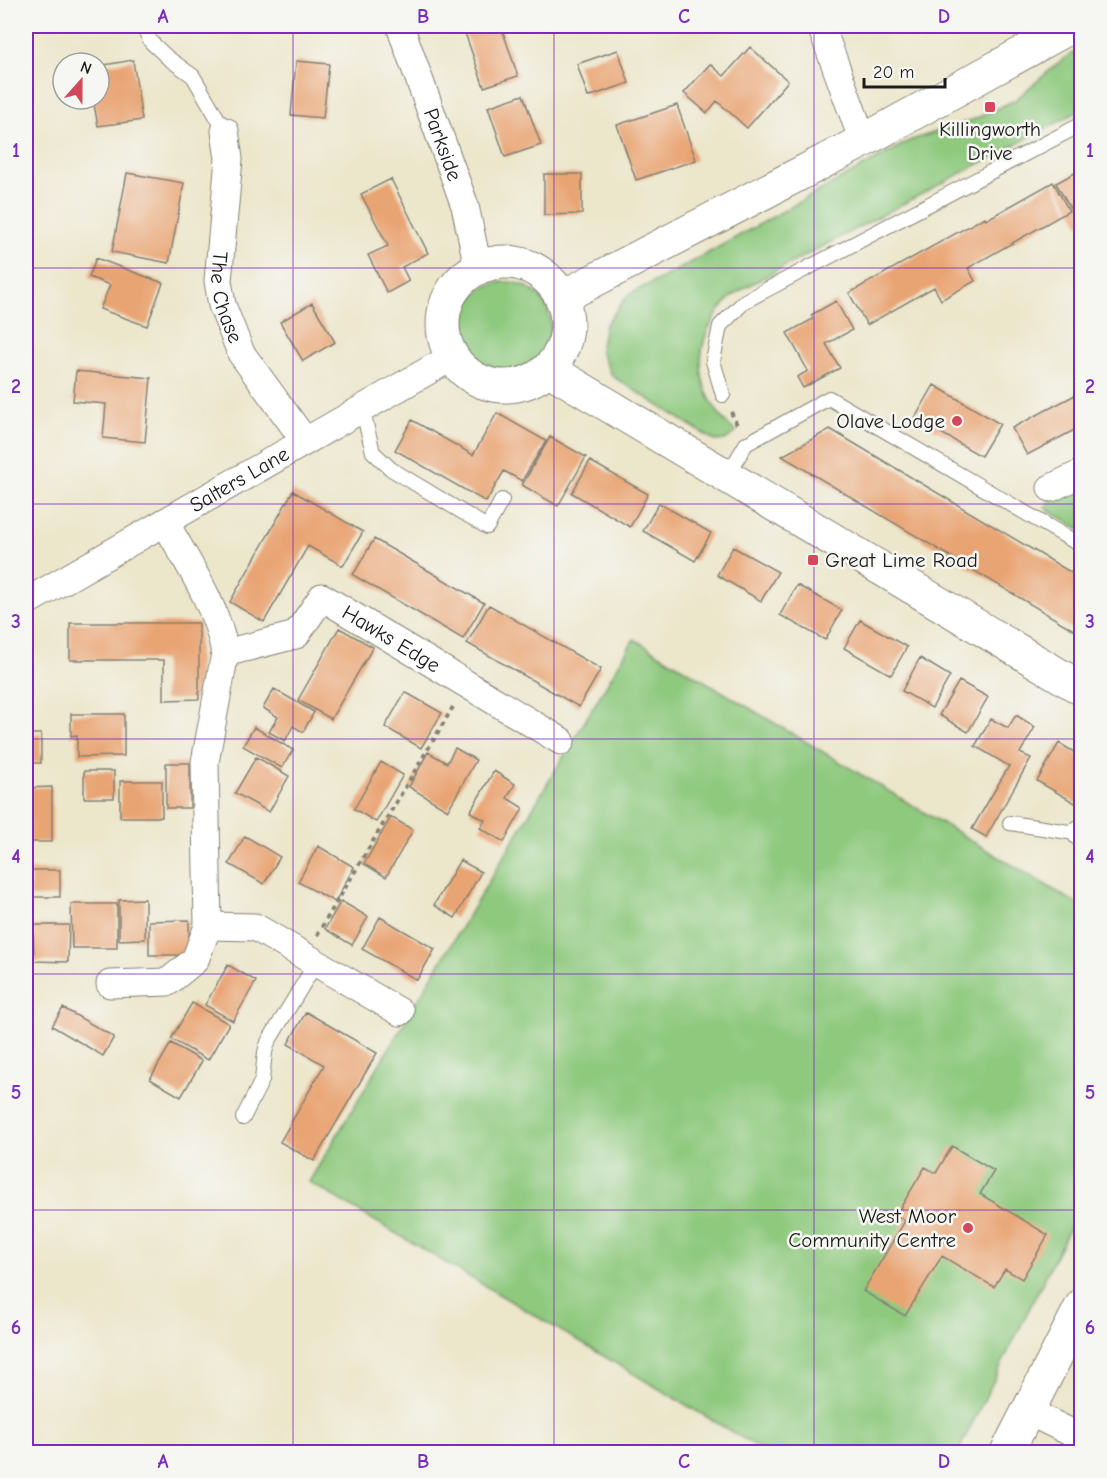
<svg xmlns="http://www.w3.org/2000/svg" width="1107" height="1478" font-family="'Comic Neue',sans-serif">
	<rect width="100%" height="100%" fill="#f6f6f2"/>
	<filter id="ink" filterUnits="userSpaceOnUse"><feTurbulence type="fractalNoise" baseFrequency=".0167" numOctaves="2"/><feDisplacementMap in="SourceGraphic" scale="12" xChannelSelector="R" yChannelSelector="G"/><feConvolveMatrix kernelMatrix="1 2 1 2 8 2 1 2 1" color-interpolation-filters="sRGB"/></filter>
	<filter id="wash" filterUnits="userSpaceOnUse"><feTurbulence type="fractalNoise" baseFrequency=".008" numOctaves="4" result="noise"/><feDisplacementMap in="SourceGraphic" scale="24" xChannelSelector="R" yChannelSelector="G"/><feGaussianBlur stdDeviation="1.35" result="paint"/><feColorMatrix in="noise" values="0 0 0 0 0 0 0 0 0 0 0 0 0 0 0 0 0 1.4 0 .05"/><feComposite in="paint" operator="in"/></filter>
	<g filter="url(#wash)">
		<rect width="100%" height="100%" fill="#ece6cb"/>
		<path fill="#8ec97e" stroke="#55724d" stroke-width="1.5" d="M1081 49V110L755 282C746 287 735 293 728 300 689 343 693 394 736 432L725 440 715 441 612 376 600 351 605 325 629 294 672 273 909 141 975 119 1015 100 1063 59Z
			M461 327a45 45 0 1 1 90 0a45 45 0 1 1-90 0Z
			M1081 484V530L1045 508 1050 499Z
			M634 639 1081 906V1205L958 1452H766L309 1182Z"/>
		<g id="blocks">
			<path fill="#e9a473" d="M487 26H501L518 76 484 87 465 33Z
				M739 26H753L740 30Z
				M750 47 788 81 747 128 717 101 707 113 684 93 710 64 724 76Z
				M618 50 629 83 588 97 577 64Z
				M133 60 142 120 98 126 93 99H99V66Z
				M296 61 329 64 323 118 291 115Z
				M523 95 541 145 505 157 488 107Z
				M677 105 696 160 636 180 617 125Z
				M1082 169V225L1080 226 1056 183Z
				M127 173 184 183 169 263 112 252Z
				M544 174H582V214L544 215Z
				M391 179 428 253 402 267 409 281 387 293 368 255 388 246 361 194Z
				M1053 182 1069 211 968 268 975 281 941 300 934 287 867 325 849 293 985 217 986 220Z
				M96 258 163 283 147 326 100 309 110 285 89 277Z
				M836 301 852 330 826 344 840 368 803 388 797 377 808 371 787 333 813 319 811 315Z
				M312 303 335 342 303 361 280 322Z
				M76 371 151 378 145 442 103 438 106 404 73 401Z
				M934 385 1000 424 981 456 915 418Z
				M1077 394 1082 402V426L1027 455 1012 428Z
				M497 413 546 441 522 481 504 471 486 502 395 450 412 420 473 455Z
				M830 429 1082 579V635L782 456Z
				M550 437 586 457 558 506 522 485Z
				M590 461 648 494 630 527 572 493Z
				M293 491 363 532 343 566 308 546 264 622 230 602Z
				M659 503 711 533 695 561 643 531Z
				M374 539 484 603 463 639 353 575Z
				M733 547 778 572 761 601 717 575Z
				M797 585 842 610 825 640 780 615Z
				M489 605 601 669 579 707 467 643Z
				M860 620 907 647 891 675 844 648Z
				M70 623H199V699L164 700V660H70Z
				M339 628 373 647 331 719 298 700Z
				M920 658 950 676 932 708 902 691Z
				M959 681 988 697 968 732 939 715Z
				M274 689 314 712 303 732 293 726 285 741 269 732 278 717 263 708Z
				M405 692 442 713 421 748 385 727Z
				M71 714H124V756L77 757V735L71 736Z
				M1016 715 1035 727 1020 753 1031 758 986 837 972 829 1009 766 975 746 991 719 1008 728Z
				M254 727 293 750 282 768 243 746Z
				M26 734H41V763H26Z
				M1059 743 1082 757V807L1037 781Z
				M455 748 476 760 448 810 409 787 428 752 447 763Z
				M256 757 289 776 269 812 235 793Z
				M381 762 403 775 376 822 354 809Z
				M166 763H190V808H166Z
				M84 771H114V798H84Z
				M494 771 515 784 507 798 523 808 504 842 480 828 485 820 470 812Z
				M120 781H162V817H120Z
				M52 787V842H26V788Z
				M391 817 413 830 386 877 364 864Z
				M245 836 280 857 264 884 229 864Z
				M318 846 354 867 335 902 298 882Z
				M460 860 481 872 455 918 434 905Z
				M30 870H60V897H30Z
				M145 899V939L119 940V900Z
				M341 901 368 917 352 945 325 929Z
				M71 904H117V948H72Z
				M380 917 435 949 417 980 362 949Z
				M189 920V955H149V921Z
				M33 925H69L68 962 34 961Z
				M228 965 256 981 233 1021 205 1005Z
				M192 1003 229 1024 208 1060 171 1039Z
				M63 1008 114 1037 103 1056 52 1026Z
				M306 1012 377 1053 314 1161 280 1142 324 1065 288 1044Z
				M171 1043 202 1061 181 1097 150 1079Z
				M952 1146 994 1171 980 1194 1048 1235 1022 1279 1005 1269 994 1287 942 1256 905 1316 863 1291 905 1221 896 1215 925 1167 936 1173Z"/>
		</g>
	</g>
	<g filter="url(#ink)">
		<use href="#blocks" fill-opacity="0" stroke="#848174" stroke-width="1.5"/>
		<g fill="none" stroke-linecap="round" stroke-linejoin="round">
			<g stroke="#848174" stroke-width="16">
				<path id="service" d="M143 26 151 42 168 58 193 76 225 131
					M723 395 713 361 720 326 745 301 1082 124
					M362 408 373 452 391 469 487 527 502 500
					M727 476 746 444 829 398 1082 546
					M1010 823 1082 834
					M243 1118 262 1080 265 1052 268 1042 316 963"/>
			</g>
			<g stroke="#848174" stroke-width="29">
				<g id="minor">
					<path id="s1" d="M400 26 465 206 478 267"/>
					<path d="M821 26 863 141"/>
					<path id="s2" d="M225 131 229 159 218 281 222 305 241 353 305 441"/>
					<path d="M1051 488 1082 473"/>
					<path id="s3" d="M165 522C188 564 217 606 225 653L296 635 322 597 561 741"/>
					<path id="s4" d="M26 602 452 357"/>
					<path d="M1081 833H1082"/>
					<path d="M208 926 255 927 400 1012"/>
					<path d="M110 984 168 982 195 960 208 926 205 762 225 653"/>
					<path d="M1027 1411 1082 1438"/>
				</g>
			</g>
			<g stroke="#848174" stroke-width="35">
				<path id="secondary" d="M443 324a62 62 0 1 1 124 0a62 62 0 1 1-124 0Z
					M562 297 863 141 1072 26
					M548 369 1082 689
					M1007 1452 1082 1305"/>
			</g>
			<path stroke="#848174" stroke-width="4" stroke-dasharray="4.5 4.5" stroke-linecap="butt" d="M731 412 738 427
				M317 935 453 707"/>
			<use href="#service" stroke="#fff" stroke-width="14"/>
			<use href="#minor" stroke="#fff" stroke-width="27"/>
			<use href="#secondary" stroke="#fff" stroke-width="33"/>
		</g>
	</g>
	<path fill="none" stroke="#7b2cbf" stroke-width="1.5" stroke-opacity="0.55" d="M293 26V1452M554 26V1452M814 26V1452M26 268H1082M26 504H1082M26 739H1082M26 974H1082M26 1210H1082"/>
	<g fill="#d1495b" stroke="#f6f6f2" stroke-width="2">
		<rect x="984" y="101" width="12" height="12" rx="3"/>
		<circle cx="957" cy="421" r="6"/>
		<rect x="807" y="554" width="12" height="12" rx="3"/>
		<circle cx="968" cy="1228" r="6"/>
	</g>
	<g text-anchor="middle" stroke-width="5" stroke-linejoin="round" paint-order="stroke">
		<g font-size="21" fill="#1c1c1c" stroke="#f6f6f2" text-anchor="end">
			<text x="990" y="136" text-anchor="middle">Killingworth<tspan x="990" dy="24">Drive</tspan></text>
			<text x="945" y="428">Olave Lodge</text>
			<text x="825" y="567" text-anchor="start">Great Lime Road</text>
			<text x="956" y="1223">West Moor<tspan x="956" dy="24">Community Centre</tspan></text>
		</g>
		<g font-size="21" fill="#1c1c1c" stroke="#f6f6f2">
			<text dy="7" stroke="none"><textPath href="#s1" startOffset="126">Parkside</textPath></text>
			<text dy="7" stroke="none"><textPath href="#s2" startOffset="168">The Chase</textPath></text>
			<text dy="7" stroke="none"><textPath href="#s4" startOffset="246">Salters Lane</textPath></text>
			<text dy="7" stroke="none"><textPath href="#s3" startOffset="345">Hawks Edge</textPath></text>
		</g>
	</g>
	<rect width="1107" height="1478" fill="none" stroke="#f6f6f2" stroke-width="66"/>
	<g transform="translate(81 81) rotate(21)"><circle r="28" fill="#f6f6f2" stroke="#9f9f9c" stroke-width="1.5"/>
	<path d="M0-4.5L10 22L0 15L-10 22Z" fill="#d1495b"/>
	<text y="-9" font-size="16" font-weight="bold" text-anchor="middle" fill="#1c1c1c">N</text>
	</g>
	<path d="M864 78v9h81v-9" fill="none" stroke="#1c1c1c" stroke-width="3"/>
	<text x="873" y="78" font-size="18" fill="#1c1c1c" stroke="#f6f6f2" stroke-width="4.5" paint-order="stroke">20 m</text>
	<rect x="33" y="33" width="1041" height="1412" fill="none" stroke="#7b2cbf" stroke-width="2"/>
	<g font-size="20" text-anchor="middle" font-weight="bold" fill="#7b2cbf">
		<text x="163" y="23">A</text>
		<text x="423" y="23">B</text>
		<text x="684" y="23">C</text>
		<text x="944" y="23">D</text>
		<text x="16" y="157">1</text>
		<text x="1090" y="157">1</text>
		<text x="16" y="393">2</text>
		<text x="1090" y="393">2</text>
		<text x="16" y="628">3</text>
		<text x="1090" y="628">3</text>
		<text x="16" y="863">4</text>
		<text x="1090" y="863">4</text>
		<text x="16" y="1099">5</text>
		<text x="1090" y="1099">5</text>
		<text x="16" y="1334">6</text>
		<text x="1090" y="1334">6</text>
		<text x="163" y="1468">A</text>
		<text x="423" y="1468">B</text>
		<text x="684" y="1468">C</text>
		<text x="944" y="1468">D</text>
	</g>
</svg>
